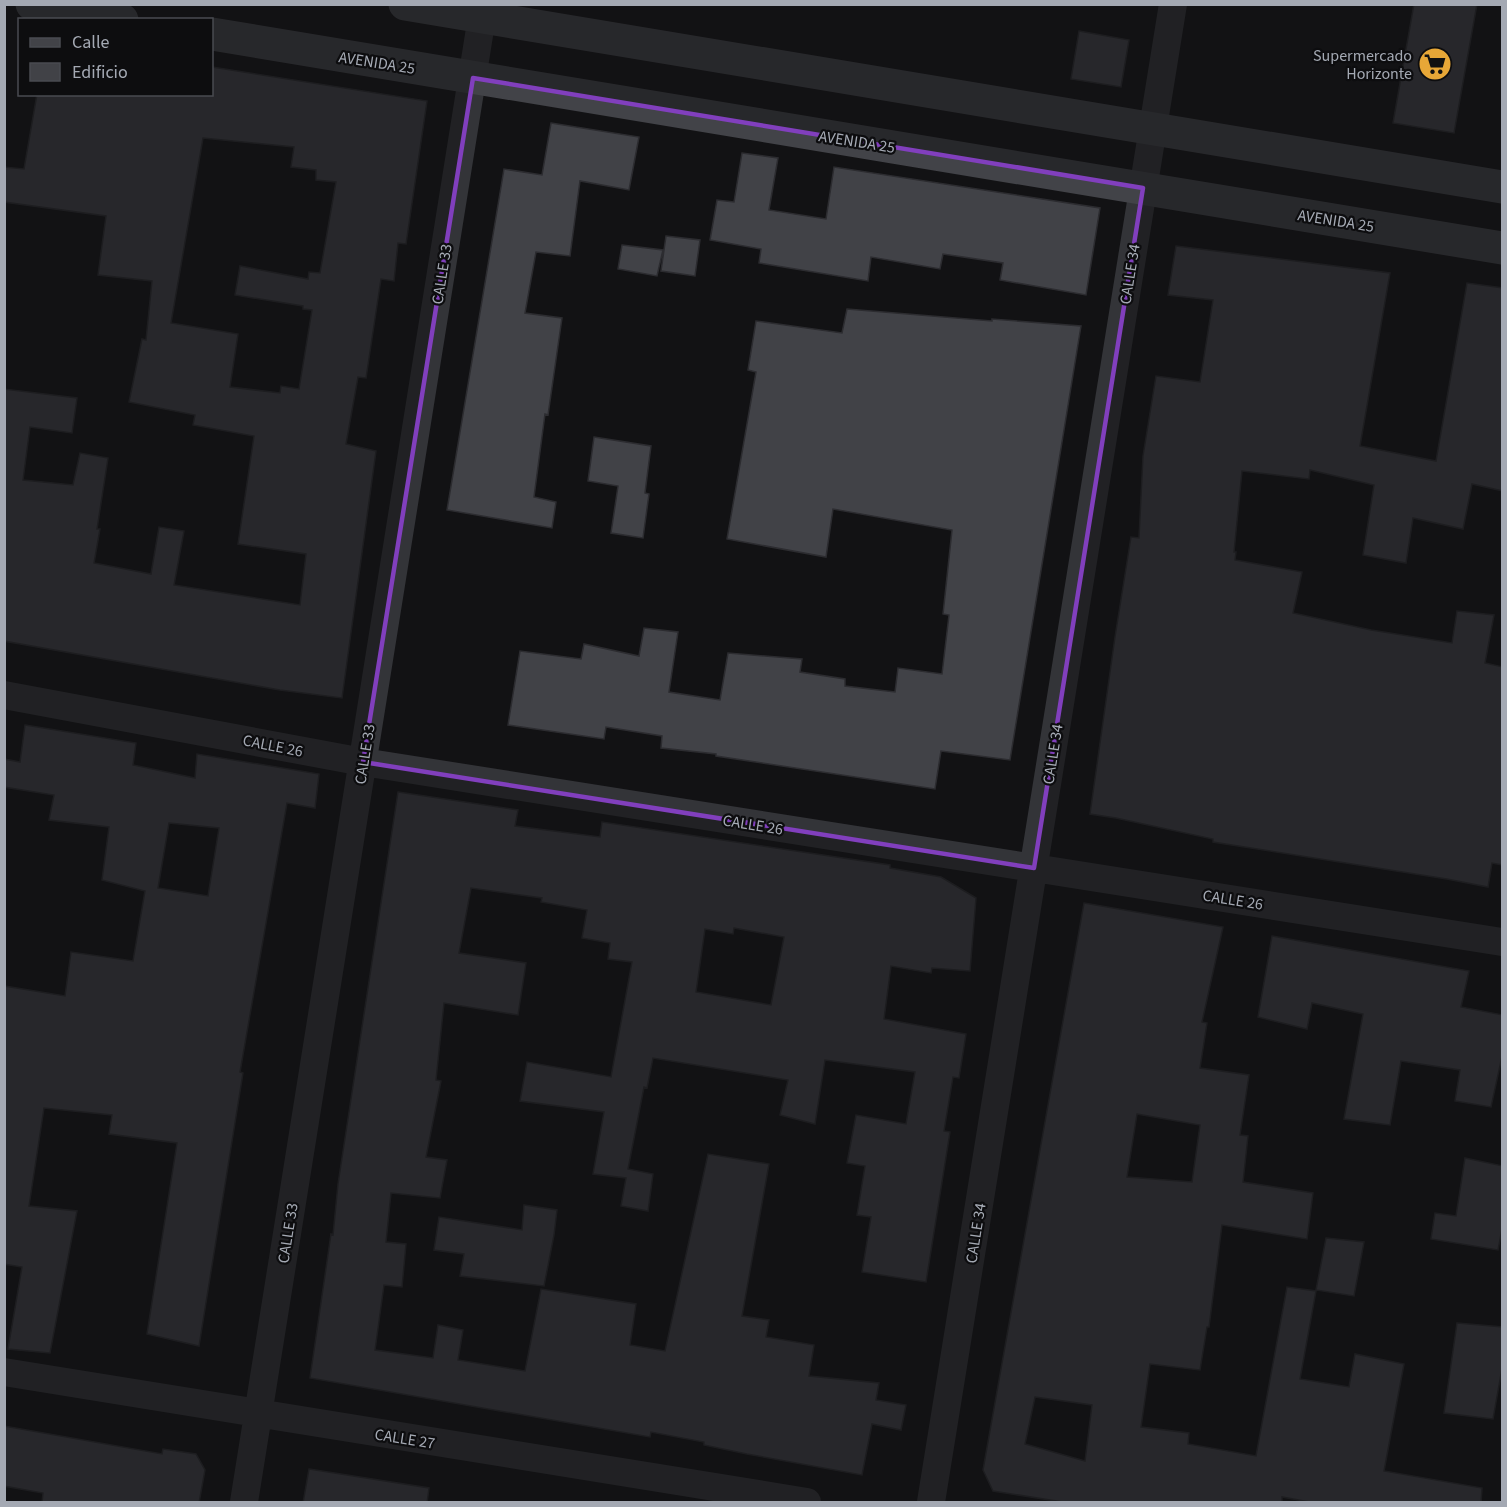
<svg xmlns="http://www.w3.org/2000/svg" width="1507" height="1507" font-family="'Source Sans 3',sans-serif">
	<rect width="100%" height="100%" fill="#121214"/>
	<path fill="#414247" stroke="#2c2c30" stroke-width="1.5" fill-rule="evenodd" d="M1414 4H1477L1454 133 1393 123Z
		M1079 31 1129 40 1121 87 1071 79Z
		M212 67 427 101 406 244 398 243 394 281 381 279 366 378 358 377 346 444 376 451 342 698 280 690 4 641V389L77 398 72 433 30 427 23 480 73 485 80 453 108 458 97 529H100L94 563 151 574 159 527 184 531 174 585 300 605 306 554 238 544 254 436 193 425 195 415 129 402 142 339 146 340 152 281 98 275 106 216 4 202V167L24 169 37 94H212ZM203 138 294 147 291 167 316 170V180L336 182 320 273 309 272 308 279 240 266 235 295 303 306V309L312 310 299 389 281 386 280 393 230 387 238 334 171 323Z
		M551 123 639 137 629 190 580 181 570 256 536 252 525 313 562 318 548 415 545 414 534 497 556 502 552 528 447 510 504 169 542 175Z
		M742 153 778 158 769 210 826 219 834 167 1100 208 1086 295 1000 280 1003 263 943 254 940 269 871 257 868 281 759 263 761 249 710 240 717 200 734 202Z
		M666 236 700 240 695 276 661 271Z
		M622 245 663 250 657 276 618 269Z
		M1176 246 1390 273 1360 446 1436 461 1467 283 1503 288V491L1472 484 1463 529 1413 518 1406 563 1363 555 1374 485 1310 470 1309 479 1242 471 1234 552H1236L1235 560 1302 572 1293 613 1371 630 1452 643 1457 611 1494 615 1485 663 1503 667V865L1492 863 1488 887 1447 879 1213 842V839L1116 818 1090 814 1115 637 1131 537 1139 538 1143 456 1156 376 1200 382 1213 300 1168 295Z
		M847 309 992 321V319L1081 326 1010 760 941 751 935 789 716 756V754L661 748 662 736 606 727 604 739 508 725 520 651 581 659 584 644 639 656 644 628 678 632 669 692 720 700 728 653 802 659 800 672 845 679V686L895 692 898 668 942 674 949 615 943 614 952 530 833 509 826 557 727 539 756 372 748 370 756 321 842 333Z
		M594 437 651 446 645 493 649 494 643 538 611 533 618 486 588 481Z
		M25 725 136 743 133 765 195 778 197 754 319 774 315 808 287 803 240 1072 243 1073 199 1346 147 1334 177 1143 109 1134 112 1115 44 1108 29 1206 77 1211 50 1353 8 1349 22 1267 4 1264V986L65 996 71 952 133 961 145 891 102 880 109 827 49 820 54 795 4 787V759L20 762ZM169 823 219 828 208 896 158 888Z
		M398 792 518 810 515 826 600 837 602 822 890 865V868L941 877 976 898 970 971 932 968 931 973 891 966 884 1019 966 1034 959 1078 953 1077 944 1131 950 1132 926 1282 862 1272 871 1217 857 1215 865 1166 847 1163 856 1115 906 1124 915 1072 825 1060 815 1124 780 1115 788 1080 653 1058 647 1088 644 1087 628 1169 653 1174 648 1211 621 1206 626 1178 593 1174 604 1112 520 1101 527 1062 611 1077 632 962 608 959 610 943 582 938 587 910 541 902 542 898 471 888 459 953 526 963 518 1015 444 1003 436 1080 441 1081 426 1157 447 1160 440 1198 391 1193 386 1242 406 1244 402 1287 384 1285 375 1350 433 1358 438 1325 463 1330 458 1360 525 1371 541 1289 636 1304 630 1345 665 1351 708 1154 769 1164 742 1316 769 1320 766 1337 814 1345 809 1376 879 1383 876 1400 906 1405 901 1430 872 1424 862 1475 747 1454 704 1445V1442L651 1432 650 1437 310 1378 331 1234 333 1235 338 1184ZM734 928 784 937 771 1005 696 992 705 929 733 934Z
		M1084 903 1223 927 1202 1022 1207 1023 1200 1068 1249 1075 1240 1135 1248 1136 1243 1182 1313 1193 1307 1239 1222 1225 1209 1327H1207L1200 1370 1150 1364 1141 1427 1189 1433 1188 1444 1256 1456 1287 1287 1316 1291 1300 1379 1349 1387 1355 1354 1404 1364 1384 1471 1482 1488 1481 1503H1315L1282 1497V1503H1069L993 1491 983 1470ZM1137 1114 1200 1125 1192 1182 1127 1177ZM1035 1397 1092 1405 1085 1461 1025 1444Z
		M1272 936 1469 971 1461 1007 1503 1015V1052L1491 1107 1455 1101 1460 1070 1401 1061 1390 1125 1344 1119 1363 1014 1312 1003 1307 1029 1258 1017Z
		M1465 1158 1503 1166V1224L1498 1250 1431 1239 1435 1213 1456 1216Z
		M524 1205 557 1210 554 1235 544 1286 460 1276 464 1254 434 1250 439 1217 522 1230Z
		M1326 1238 1364 1242 1354 1296 1316 1290Z
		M1457 1323 1503 1327V1363L1493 1419 1444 1413Z
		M4 1426 162 1454 163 1449 196 1454 205 1470 199 1503H42L43 1493 4 1486Z
		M309 1469 429 1488 427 1503H303Z"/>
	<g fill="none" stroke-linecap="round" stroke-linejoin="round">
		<path stroke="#333438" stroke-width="28" d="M4 695 363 762 1502 942
			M4 1372 807 1502
			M244 1502 484 4
			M931 1502 1173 4"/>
		<path stroke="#424348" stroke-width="33" d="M32 4 122 20
			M405 4 1502 187
			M212 34 1502 248"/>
	</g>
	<path d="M0 0H1507V1507H0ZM473 78 1143 188 1034 868 363 762Z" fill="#121214" fill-opacity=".55" fill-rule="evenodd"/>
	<path fill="none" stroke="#813fbd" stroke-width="4.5" stroke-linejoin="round" d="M473 78 1143 188 1034 868 363 762Z"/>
	<defs>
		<g id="supermarket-disc" transform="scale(1.725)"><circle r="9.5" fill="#e7a737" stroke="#0d0d0f"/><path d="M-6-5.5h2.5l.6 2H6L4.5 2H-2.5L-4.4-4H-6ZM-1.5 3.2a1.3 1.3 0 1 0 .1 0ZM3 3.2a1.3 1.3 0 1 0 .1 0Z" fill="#111"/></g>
	</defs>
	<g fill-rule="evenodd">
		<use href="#supermarket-disc" x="1435" y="64"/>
	</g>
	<g text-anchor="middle" stroke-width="4.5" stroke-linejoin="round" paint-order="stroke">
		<g font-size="16" fill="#a4a9b3" stroke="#0d0d0f" text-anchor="end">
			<text x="1412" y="61">Supermercado<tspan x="1412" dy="18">Horizonte</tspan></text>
		</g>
		<g font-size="16" fill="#a4a9b3" stroke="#0d0d0f">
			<text transform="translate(377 62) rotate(9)" y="6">AVENIDA 25</text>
			<text transform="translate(857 141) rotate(9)" y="6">AVENIDA 25</text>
			<text transform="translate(1336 220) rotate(9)" y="6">AVENIDA 25</text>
			<text transform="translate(441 274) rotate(-81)" y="6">CALLE 33</text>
			<text transform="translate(1129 274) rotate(-81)" y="6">CALLE 34</text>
			<text transform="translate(273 745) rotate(11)" y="6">CALLE 26</text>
			<text transform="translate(364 754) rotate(-81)" y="6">CALLE 33</text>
			<text transform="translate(1052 754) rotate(-81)" y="6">CALLE 34</text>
			<text transform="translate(753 824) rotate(9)" y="6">CALLE 26</text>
			<text transform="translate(1233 899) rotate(9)" y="6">CALLE 26</text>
			<text transform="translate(287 1233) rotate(-81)" y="6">CALLE 33</text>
			<text transform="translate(975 1233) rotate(-81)" y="6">CALLE 34</text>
			<text transform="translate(405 1438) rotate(9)" y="6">CALLE 27</text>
		</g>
	</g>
	<rect width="1507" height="1507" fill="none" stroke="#a4a9b3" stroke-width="12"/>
	<rect x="18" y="18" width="195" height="78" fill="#0d0d0f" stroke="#494b51" stroke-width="1.5"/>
	<rect x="30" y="38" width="30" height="9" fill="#424348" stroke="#494b51" stroke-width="1.5"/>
	<text x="72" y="48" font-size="18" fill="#a4a9b3">Calle</text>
	<rect x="30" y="63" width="30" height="18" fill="#414247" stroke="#494b51" stroke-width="1.5"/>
	<text x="72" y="78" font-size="18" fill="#a4a9b3">Edificio</text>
</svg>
